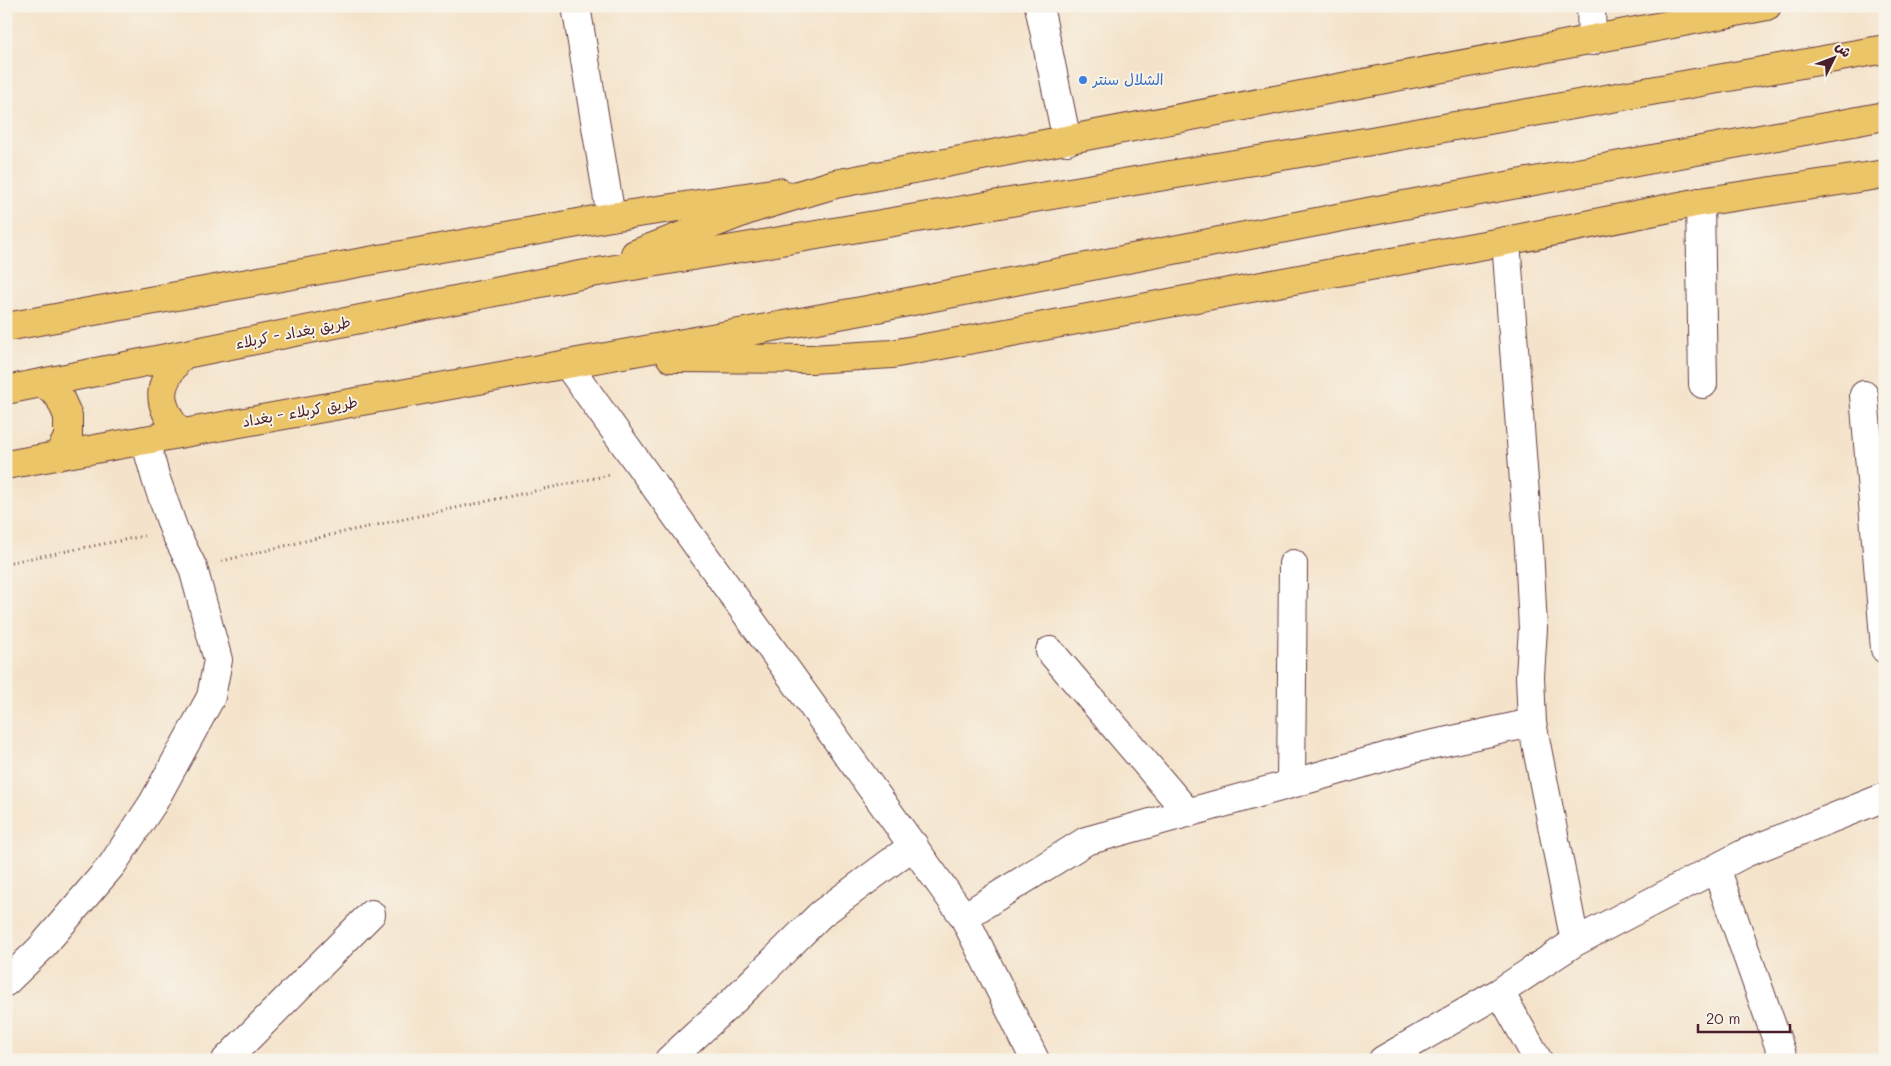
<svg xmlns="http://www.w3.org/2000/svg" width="1891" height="1066" font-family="Mali,'Playpen Sans Arabic',sans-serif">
	<rect width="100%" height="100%" fill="#f7f3e8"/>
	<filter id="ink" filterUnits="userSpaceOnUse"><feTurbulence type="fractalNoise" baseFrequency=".02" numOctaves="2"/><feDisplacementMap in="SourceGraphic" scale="10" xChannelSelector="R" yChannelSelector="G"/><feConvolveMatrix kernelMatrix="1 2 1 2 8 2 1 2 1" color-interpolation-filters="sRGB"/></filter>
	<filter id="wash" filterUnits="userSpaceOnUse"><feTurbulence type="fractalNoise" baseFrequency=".0096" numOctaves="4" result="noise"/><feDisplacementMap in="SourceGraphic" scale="20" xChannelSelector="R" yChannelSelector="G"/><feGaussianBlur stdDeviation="1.12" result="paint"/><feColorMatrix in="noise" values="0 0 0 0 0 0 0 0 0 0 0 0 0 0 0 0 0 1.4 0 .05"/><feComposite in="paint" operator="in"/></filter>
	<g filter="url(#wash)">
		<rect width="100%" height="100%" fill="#f4e3ca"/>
	</g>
	<g filter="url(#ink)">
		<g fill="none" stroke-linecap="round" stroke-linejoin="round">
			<g stroke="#643c43" stroke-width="30">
				<path id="minor" d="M576 6 611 217
					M1039 6 1067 141
					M1591 6 1592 41
					M1700 202 1703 384
					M1506 241 1529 548 1533 628 1530 676 1532 723 1575 942
					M567 364 964 917 1035 1060
					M1864 395 1885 649
					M1050 651 1188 813
					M1291 784 1416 748 1532 723
					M1716 868 1784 1060
					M964 917 1086 841 1291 784 1293 564
					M6 982 40 949 112 865 153 803 211 697 218 660 193 568 174 530 156 479 145 440
					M1500 992 1538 1060
					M226 1060 371 914
					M669 1060 734 1000 821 914 914 845
					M1383 1060 1500 992 1575 942 1745 853 1885 797"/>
			</g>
			<g stroke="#643c43" stroke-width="30">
				<path id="major" d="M6 327 611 217 779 192"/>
			</g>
			<g stroke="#643c43" stroke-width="30">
				<path id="highway" d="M635 254 751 209 835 184 1767 6
					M671 358 812 359 892 354 1506 241 1700 202 1885 174
					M43 383 59 396 68 416V437L58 456
					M6 390 580 275 1371 141 1885 49
					M180 434C156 402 156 386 182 356
					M6 465 867 310 1388 208 1885 116"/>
			</g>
			<path stroke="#643c43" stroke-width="3" stroke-dasharray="1 4" stroke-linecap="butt" d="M222 561 330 535 609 475
				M6 563 144 536"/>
			<use href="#minor" stroke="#fff" stroke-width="28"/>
			<use href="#major" stroke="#ecc569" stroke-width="28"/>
			<use href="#highway" stroke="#ecc569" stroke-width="28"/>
		</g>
	</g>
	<circle fill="#3f7fe0" stroke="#f7f3e8" stroke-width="2" cx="1083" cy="80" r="5"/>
	<g text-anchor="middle" stroke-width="4" stroke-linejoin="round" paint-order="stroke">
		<g font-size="15" fill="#366cbe" stroke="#f7f3e8" text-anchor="start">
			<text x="1093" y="85">الشلال سنتر</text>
		</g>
		<g font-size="15" fill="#4a1f2b" stroke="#f7f3e8">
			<text transform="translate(293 333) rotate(-11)" y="5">طريق بغداد - كربلاء</text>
			<text transform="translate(300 412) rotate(-10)" y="5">طريق كربلاء - بغداد</text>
		</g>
	</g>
	<rect width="1891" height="1066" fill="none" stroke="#f7f3e8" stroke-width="25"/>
	<g transform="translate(1834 58) rotate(48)" stroke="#f7f3e8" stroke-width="4" paint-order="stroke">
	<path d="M0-4L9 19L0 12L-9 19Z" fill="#4a1f2b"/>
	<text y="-8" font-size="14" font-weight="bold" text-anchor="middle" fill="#4a1f2b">ش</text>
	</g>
	<path d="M1698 1024v8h92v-8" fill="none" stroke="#4a1f2b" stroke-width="2.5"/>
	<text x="1706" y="1024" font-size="15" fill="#4a1f2b" stroke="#f7f3e8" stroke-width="4" paint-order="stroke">20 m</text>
</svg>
